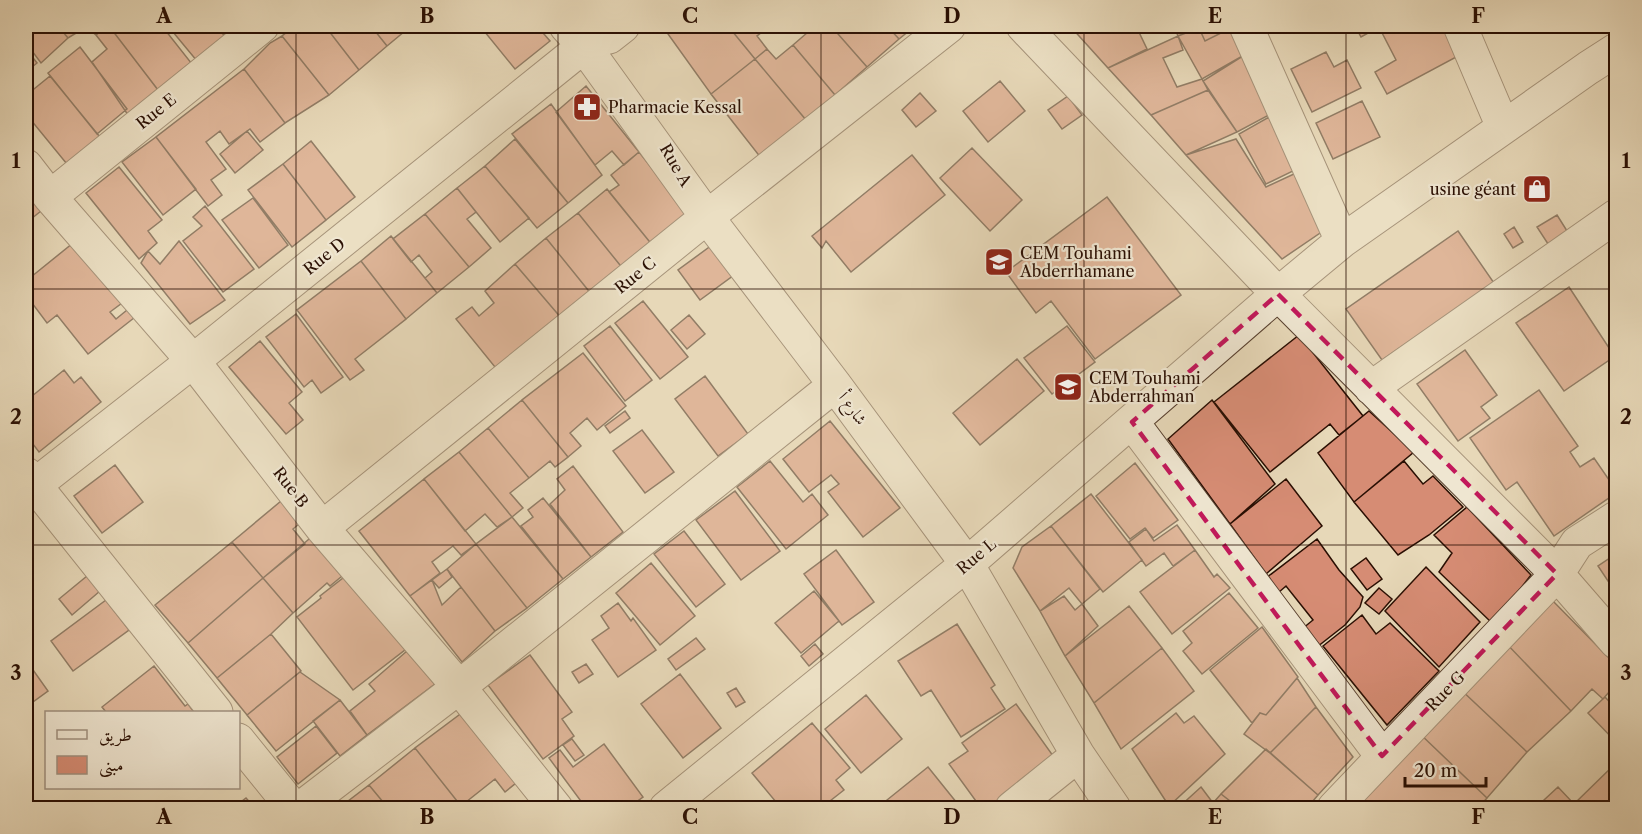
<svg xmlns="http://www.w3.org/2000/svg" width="1642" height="834" font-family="'Libre Caslon Text',Amiri,serif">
	<rect width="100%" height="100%" fill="#e7d8b8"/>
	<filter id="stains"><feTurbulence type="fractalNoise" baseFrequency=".00333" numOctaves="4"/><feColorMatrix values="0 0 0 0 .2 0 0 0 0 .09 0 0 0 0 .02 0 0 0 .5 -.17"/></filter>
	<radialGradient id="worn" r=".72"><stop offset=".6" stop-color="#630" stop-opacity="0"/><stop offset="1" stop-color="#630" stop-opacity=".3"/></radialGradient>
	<path fill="#d68c74" stroke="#2a0f03" stroke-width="1.5" d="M26 26H58L68 38 41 63 26 43Z
		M58 26H107L96 35 86 27 68 38Z
		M107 26H109L158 90 128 115 92 62 107 49 96 35Z
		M109 26H162L192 64 158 90Z
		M168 26H217L226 38 197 61Z
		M218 26H247L230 40Z
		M295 26H325L359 70 329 95 282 36Z
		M325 26H371L387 46 359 70Z
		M371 26H411L387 46Z
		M480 26H537L550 41 515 69Z
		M665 26H728L755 59 711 94 663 27Z
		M728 26H770L757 36 767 49 755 59Z
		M815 26H831L867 67 835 95 793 45Z
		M831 26H887L899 39 867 67Z
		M887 26H915L899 39Z
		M1070 26H1136L1147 49 1108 68Z
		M1174 26H1232L1233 27 1205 41 1199 28 1178 36Z
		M1355 26H1444L1460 55 1387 94 1375 72 1396 60 1379 27 1361 37Z
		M1233 27 1246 54 1202 79 1178 36 1199 28 1205 41Z
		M282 36 329 95 285 123 244 69 270 43Z
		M1178 36 1183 50 1163 58 1177 87 1202 79 1208 90 1151 115 1108 68Z
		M793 45 835 95 806 120 755 59 767 49 776 59Z
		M80 47 127 109 97 134 48 73Z
		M26 49 37 63 26 72Z
		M1326 52 1334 67 1347 60 1361 88 1312 112 1291 69Z
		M1246 54 1269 115 1237 132 1203 81Z
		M755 59 806 120 761 158 711 94Z
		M244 69 285 123 260 142 250 129 229 144 220 131 206 142 226 169 211 180 222 195 208 206 156 137Z
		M50 76 104 142 71 169 26 114V78L34 89Z
		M1000 81 1025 111 988 142 963 111Z
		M586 86 639 152 624 165 612 151 595 165 556 112Z
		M1208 90 1237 132 1186 155 1151 115Z
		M920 93 936 111 916 127 902 110Z
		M1068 96 1082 115 1062 129 1048 110Z
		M1362 101 1380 137 1333 159 1316 123Z
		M551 104 602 175 568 203 512 134Z
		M1269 117 1293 171 1266 184 1239 134Z
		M247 131 263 150 235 173 220 154Z
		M156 137 196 189 163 215 122 162Z
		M515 139 568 203 537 228 485 166Z
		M1236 139 1266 187 1296 173 1323 231 1282 259 1186 155Z
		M311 141 355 197 326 220 283 164Z
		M972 148 1022 200 990 231 940 178Z
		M639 152 690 216 653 246 609 192 619 185 611 175Z
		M912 155 945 195 851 272 826 241 822 248 812 236Z
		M283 164 326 220 292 247 248 190Z
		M485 166 529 218 500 242 457 188Z
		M119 167 162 220 148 231 157 243 139 259 86 193Z
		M26 171 51 203 26 223Z
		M457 188 476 212 467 219 491 248 469 267 425 214Z
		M607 189 653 246 624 270 578 213Z
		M1107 197 1181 295 1095 359 1051 301 1036 313 1006 272Z
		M253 198 288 245 259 268 222 220Z
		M205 206 254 269 223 292 183 241 202 226 193 217Z
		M578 213 624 270 592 295 546 238Z
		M425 214 469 267 437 293 425 278 432 272 419 255 411 262 393 239Z
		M1557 215 1569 234 1550 247 1537 227Z
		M1514 227 1523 242 1513 248 1504 234Z
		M1458 231 1494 283 1382 360 1346 309Z
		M391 236 437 293 406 319 361 261Z
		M546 238 592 295 562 319 515 264Z
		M78 239 126 300 110 312 116 319 132 306 139 314 88 354 57 315 47 323 26 295V281Z
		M179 241 225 300 190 324 141 263 148 251 160 264Z
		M712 245 734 275 700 300 678 270Z
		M361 261 406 319 355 359 364 370 350 380 297 310Z
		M515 264 562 319 499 372 456 319 472 307 479 316 494 303 485 291Z
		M1569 287 1611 351 1616 348V357L1612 360 1611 359 1564 391 1516 323Z
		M643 301 688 357 660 379 615 323Z
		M296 314 343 377 321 393 312 380 304 387 266 337Z
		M689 315 705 334 687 349 671 330Z
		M610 326 652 380 625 401 584 346Z
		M1067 326 1095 362 1052 394 1024 358Z
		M1299 335 1363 416 1339 435 1330 424 1270 472 1214 402Z
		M260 341 302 392 289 403 303 420 286 434 229 367Z
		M1465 350 1497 395 1481 407 1490 418 1458 441 1417 384Z
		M583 353 626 406 597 430 587 418 570 433 581 446 568 457 522 400Z
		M1017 359 1044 391 980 445 953 413Z
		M64 370 74 383 81 377 101 402 39 452 26 435V401Z
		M705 376 748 434 718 456 675 399Z
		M1539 390 1578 446 1570 452 1580 467 1594 458 1616 490V493L1554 536 1517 482 1506 490 1470 438Z
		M522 400 568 457 555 467 550 461 529 478 488 428Z
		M1212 400 1275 484 1230 524 1168 439Z
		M625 411 630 418 610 433 605 426Z
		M1369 411 1414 452 1354 502 1318 453Z
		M830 421 900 508 863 537 828 492 839 484 831 475 809 492 783 459Z
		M488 428 529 478 510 493 523 508 512 517 459 452Z
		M642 430 674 472 645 493 613 451Z
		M459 452 512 517 497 527 485 514 465 531 424 479Z
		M770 461 803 502 812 494 828 515 786 549 737 487Z
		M1404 461 1423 484 1433 476 1463 507 1429 535 1398 555 1354 502Z
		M1135 463 1178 520 1153 538 1145 528 1130 539 1096 496Z
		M115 465 143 502 102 533 74 496Z
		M573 466 623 532 591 557 550 504 565 490 557 479Z
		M424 479 476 544 461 555 453 546 432 562 440 573 410 596 359 531Z
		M1286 479 1322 526 1266 574 1230 524Z
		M735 491 780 551 741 580 696 520Z
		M1091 494 1142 560 1103 592 1051 526Z
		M287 496 306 518 293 529 305 544 263 578 232 542Z
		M543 498 591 557 563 579 521 526 533 517 528 510Z
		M1467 507 1531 575 1493 624 1439 572 1452 553 1434 535Z
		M512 517 563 579 527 608 476 544Z
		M1177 525 1195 550 1173 566 1164 553 1146 566 1129 542 1146 529 1154 541Z
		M1051 526 1100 589 1082 604 1069 588 1040 611 1013 568 1022 547Z
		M684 531 725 584 696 607 654 554Z
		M315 534 347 572 330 586 327 583 293 613 263 578Z
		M1317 539 1339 570 1363 597 1360 607 1345 625 1317 647 1302 629 1313 620 1286 586 1278 593 1266 578Z
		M232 542 263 578 188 643 155 605Z
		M476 544 527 608 495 631 447 569Z
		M836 550 874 602 842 625 804 574Z
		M1195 550 1214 577 1217 574 1230 588 1172 634 1140 592Z
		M1616 554V593L1598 566Z
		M1366 558 1382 579 1367 590 1351 569Z
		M651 563 695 616 660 645 616 593Z
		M1426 567 1480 622 1439 667 1385 611Z
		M447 569 452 577 439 588 432 580Z
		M352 571 410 646 353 690 297 617 321 598 320 596Z
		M87 576 100 591 72 615 59 599Z
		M263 578 293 613 271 634 217 678 188 643Z
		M432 580 442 605 461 587 495 631 462 662 410 596Z
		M1379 588 1392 599 1379 614 1365 603Z
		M814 591 839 621 801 653 775 623Z
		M1229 593 1258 628 1202 674 1183 651 1192 643 1183 631Z
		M1547 595 1616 665V684L1603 699 1592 689 1571 711 1503 640Z
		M1064 596 1075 610 1082 604 1098 626 1065 656 1040 611Z
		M106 600 129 630 73 671 51 641Z
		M618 603 631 621 633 618 656 650 618 677 592 640 609 628 601 616Z
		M1129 606 1162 648 1094 703 1065 656Z
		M1362 615 1376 634 1390 623 1439 671 1387 725 1323 646Z
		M957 624 995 685 991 688 1005 709 961 737 931 690 921 696 898 661Z
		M1262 627 1298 677 1266 715 1260 713 1252 723 1210 670Z
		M271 634 301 671 247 715 217 678Z
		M696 638 705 649 676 670 668 659Z
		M1503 640 1571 711 1527 752 1458 687Z
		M815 644 823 654 809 666 801 656Z
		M1162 648 1194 691 1121 749 1094 703Z
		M407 651 435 684 367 735 350 711 375 691 369 684Z
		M530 655 572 712 562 719 574 736 543 759 488 685Z
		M26 660 48 691 26 707Z
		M586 664 593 674 579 683 572 672Z
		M154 666 185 706 188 704 194 712H106L102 707Z
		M300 672 340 700 276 751 247 715Z
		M680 674 721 728 683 758 641 704Z
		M1297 678 1316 707 1270 753 1244 734 1260 713 1266 715Z
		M1458 687 1527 752 1487 798 1417 731Z
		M736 688 745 702 736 707 727 693Z
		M866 695 902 739 861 773 825 729Z
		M1605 697 1616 709V742L1588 713Z
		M340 700 367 735 340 756 313 721Z
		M1016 704 1056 760 987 808H981L949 764 968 751 962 743Z
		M1316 707 1353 757 1318 795 1270 753Z
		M463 712 516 783 505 792 495 779 461 806 415 748Z
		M1176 713 1184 723 1194 716 1225 754 1169 806 1132 749Z
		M812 723 850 768 836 780 844 790 821 808H781L752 773Z
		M316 726 337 753 298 784 277 757Z
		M1417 731 1487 798 1478 808H1354Z
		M572 739 584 755 575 761 563 745Z
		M604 744 643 797 628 808H586L549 758 560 750 573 767Z
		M415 748 461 806 458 808H388L369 785Z
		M1266 749 1318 795 1307 808H1239L1221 794Z
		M1616 763V808H1552L1544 800 1558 787 1574 804Z
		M928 767 961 808H894L887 800Z
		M369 785 388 808H339Z
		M1201 787 1213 803 1221 794 1239 808H1178Z
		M246 798 255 808H233Z"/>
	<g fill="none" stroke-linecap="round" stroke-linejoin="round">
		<g stroke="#594130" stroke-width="35">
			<path id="minor" d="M566 26 584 46 707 217 835 385 967 564 1078 755 1114 808
				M1023 26 1278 294 1557 574 1616 642
				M1246 26 1342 241
				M1460 26 1503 127
				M26 166 50 197 193 361 322 528 459 687 556 808
				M50 197 262 26
				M1371 388 1616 216
				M1132 422 1382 756
				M26 474 216 712
				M26 492 193 361 584 46V43L609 37 623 26
				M322 528 707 217 949 26
				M238 740 293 808
				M301 808 459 687 835 385
				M666 808 967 564 1278 294 1342 241 1588 68 1616 50
				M1012 808 1078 755
				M1334 808 1557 574 1577 543 1616 518"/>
		</g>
		<use href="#minor" stroke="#efe6d1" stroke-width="33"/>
	</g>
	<path d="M0 0H1642V834H0ZM1278 294 1557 574 1382 756 1132 422Z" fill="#e7d8b8" fill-opacity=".55" fill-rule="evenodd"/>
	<path fill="none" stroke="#c2185b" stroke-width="4.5" stroke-dasharray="12 8" stroke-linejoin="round" d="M1278 294 1557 574 1382 756 1132 422Z"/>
	<path fill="none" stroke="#2a0f03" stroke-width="1.5" stroke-opacity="0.55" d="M296 26V808M558 26V808M821 26V808M1084 26V808M1346 26V808M26 289H1616M26 545H1616"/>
	<defs>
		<g id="pharmacy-square" transform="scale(1.5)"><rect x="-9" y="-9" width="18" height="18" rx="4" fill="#8f2418" stroke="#efe6d1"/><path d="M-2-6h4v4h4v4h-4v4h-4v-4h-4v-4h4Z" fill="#fff"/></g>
		<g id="shop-square" transform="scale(1.5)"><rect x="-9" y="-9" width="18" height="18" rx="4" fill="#8f2418" stroke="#efe6d1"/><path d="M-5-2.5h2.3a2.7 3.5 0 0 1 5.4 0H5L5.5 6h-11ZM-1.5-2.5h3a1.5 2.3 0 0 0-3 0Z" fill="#fff"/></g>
		<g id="school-square" transform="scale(1.5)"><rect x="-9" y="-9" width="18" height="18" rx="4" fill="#8f2418" stroke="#efe6d1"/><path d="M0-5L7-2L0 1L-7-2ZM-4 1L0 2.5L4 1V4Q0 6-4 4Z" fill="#fff"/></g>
	</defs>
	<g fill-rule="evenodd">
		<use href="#pharmacy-square" x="587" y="107"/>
		<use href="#shop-square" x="1537" y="189"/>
		<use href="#school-square" x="999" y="262"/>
		<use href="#school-square" x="1068" y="387"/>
	</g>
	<g text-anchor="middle" stroke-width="4.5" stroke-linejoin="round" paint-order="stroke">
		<g font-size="16" fill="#2a0f03" stroke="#efe6d1" text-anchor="start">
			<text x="608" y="113">Pharmacie Kessal</text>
			<text x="1516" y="195" text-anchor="end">usine géant</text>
			<text x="1020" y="259">CEM Touhami<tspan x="1020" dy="18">Abderrhamane</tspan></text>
			<text x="1089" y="384">CEM Touhami<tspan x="1089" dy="18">Abderrahman</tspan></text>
		</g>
		<g font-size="16" fill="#2a0f03" stroke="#efe6d1">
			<text transform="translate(156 111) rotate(-39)" y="6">Rue E</text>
			<text transform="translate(676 165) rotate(60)" y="6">Rue A</text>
			<text transform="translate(324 256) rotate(-39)" y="6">Rue D</text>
			<text transform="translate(635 275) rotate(-39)" y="6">Rue C</text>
			<text transform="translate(853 408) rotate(54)" y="6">شارع أ</text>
			<text transform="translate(291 487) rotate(52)" y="6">Rue B</text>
			<text transform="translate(976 556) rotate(-40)" y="6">Rue L</text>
			<text transform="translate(1445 691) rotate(-46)" y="6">Rue G</text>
		</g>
	</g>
	<rect width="1642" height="834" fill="none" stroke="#e7d8b8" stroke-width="66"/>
	<rect x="45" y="711" width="195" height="78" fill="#efe6d1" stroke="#a0907f" stroke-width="1.5"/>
	<rect x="57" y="730" width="30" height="9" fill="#efe6d1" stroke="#a0907f" stroke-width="1.5"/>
	<text x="99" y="741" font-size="18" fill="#2a0f03">طريق</text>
	<rect x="57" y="756" width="30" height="18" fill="#d68c74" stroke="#a0907f" stroke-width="1.5"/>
	<text x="99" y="771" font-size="18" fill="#2a0f03">مبنى</text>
	<path d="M1405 777v9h81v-9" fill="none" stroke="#2a0f03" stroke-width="3"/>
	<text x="1414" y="777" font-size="18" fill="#2a0f03" stroke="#efe6d1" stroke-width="4.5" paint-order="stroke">20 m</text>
	<rect x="33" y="33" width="1576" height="768" fill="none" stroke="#2a0f03" stroke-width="2"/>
	<g font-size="20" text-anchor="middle" font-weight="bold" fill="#2a0f03">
		<text x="164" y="23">A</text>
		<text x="427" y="23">B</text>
		<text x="690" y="23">C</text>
		<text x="952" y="23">D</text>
		<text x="1215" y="23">E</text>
		<text x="1478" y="23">F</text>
		<text x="16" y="168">1</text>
		<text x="1626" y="168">1</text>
		<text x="16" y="424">2</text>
		<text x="1626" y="424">2</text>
		<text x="16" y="680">3</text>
		<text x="1626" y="680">3</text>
		<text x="164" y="824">A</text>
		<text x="427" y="824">B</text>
		<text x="690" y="824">C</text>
		<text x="952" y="824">D</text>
		<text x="1215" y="824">E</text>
		<text x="1478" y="824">F</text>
	</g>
	<rect width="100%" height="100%" filter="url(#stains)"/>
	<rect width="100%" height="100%" fill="url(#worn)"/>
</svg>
